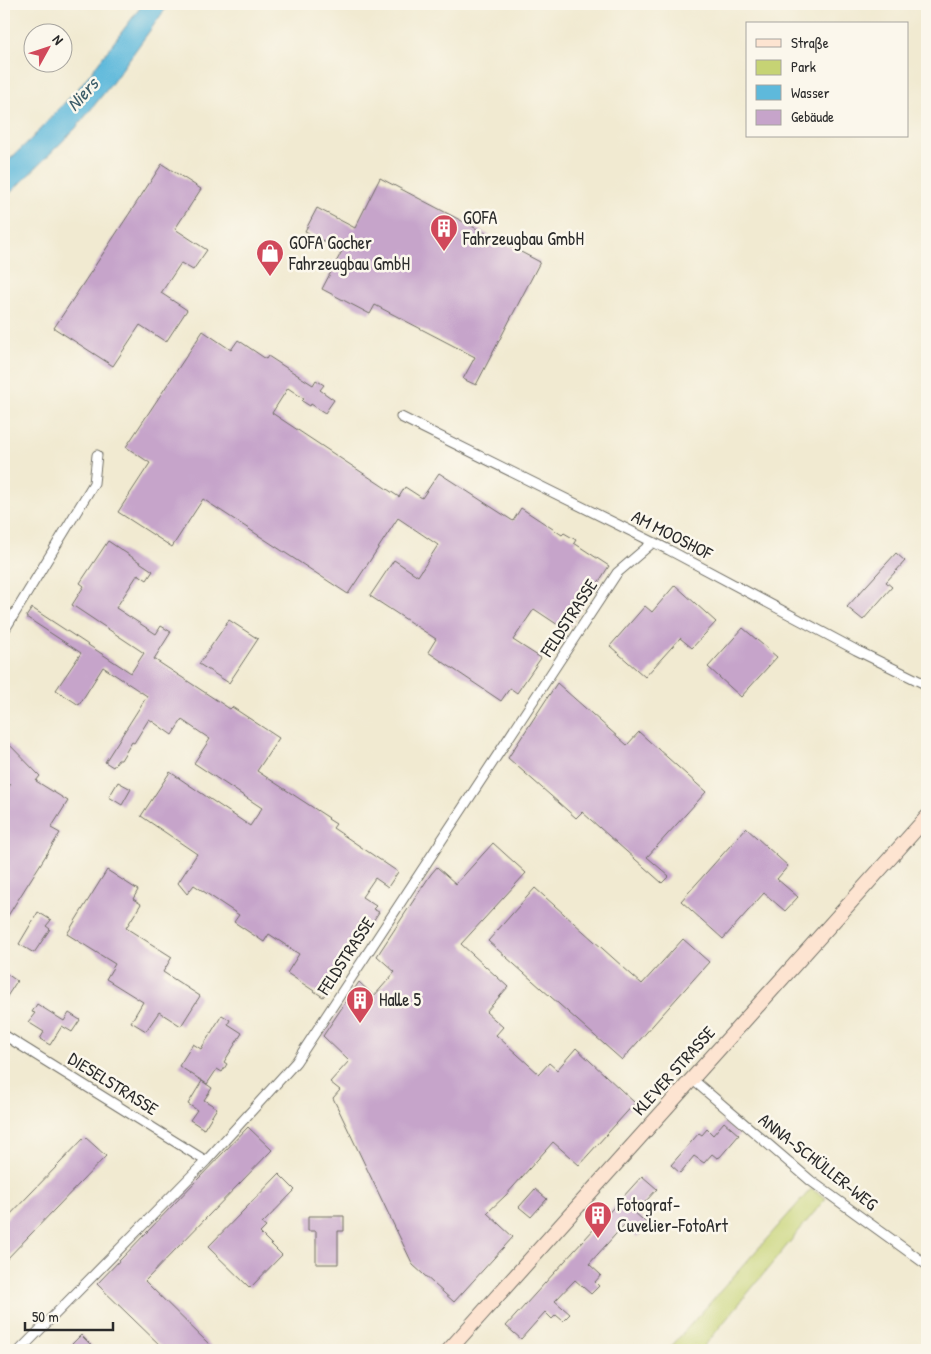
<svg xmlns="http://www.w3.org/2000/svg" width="931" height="1354" font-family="'Patrick Hand',sans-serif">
	<rect width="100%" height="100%" fill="#fbf7ec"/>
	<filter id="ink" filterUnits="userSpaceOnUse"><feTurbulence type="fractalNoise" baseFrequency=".02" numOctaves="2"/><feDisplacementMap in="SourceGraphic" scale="10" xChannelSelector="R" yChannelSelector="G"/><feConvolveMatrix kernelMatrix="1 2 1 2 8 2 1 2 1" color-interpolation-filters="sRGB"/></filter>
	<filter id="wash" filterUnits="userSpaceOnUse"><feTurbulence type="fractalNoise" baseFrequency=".0096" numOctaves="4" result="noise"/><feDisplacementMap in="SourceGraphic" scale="20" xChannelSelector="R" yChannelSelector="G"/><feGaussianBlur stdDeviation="1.12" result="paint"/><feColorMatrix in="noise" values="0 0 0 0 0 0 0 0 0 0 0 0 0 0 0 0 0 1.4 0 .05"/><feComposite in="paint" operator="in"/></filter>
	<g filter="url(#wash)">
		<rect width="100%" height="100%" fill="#f1ead1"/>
		<path fill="#c6d374" stroke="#787f50" d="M811 1189 826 1198 701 1350H668Z"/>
		<path fill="#5eb9db" stroke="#447283" d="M143 4H169L109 87 75 129 4 199V165L32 138 82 84Z"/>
		<g id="blocks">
			<path fill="#c6a4ca" d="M162 164 201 189 175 229 207 250 193 270 181 263 161 293 187 310 166 342 140 325 113 366 54 328Z
				M380 178 540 262 476 385 463 379 475 357 375 305 370 314 322 289 342 251 305 231 317 208 355 228Z
				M203 331 231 350 238 340 266 359 268 356 313 385 316 380 324 385 320 390 334 400 325 413 311 404 310 406 302 401 304 399 288 388 272 413 399 497 405 487 422 498 439 473 513 521 521 508 562 535 564 533 576 540 574 543 609 566 567 631 534 609 513 640 541 658 517 693 510 688 501 701 428 652 436 639 370 596 394 560 418 576 438 545 398 518 348 594 203 499 172 547 118 512 150 463 126 447Z
				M108 541 153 571 147 580 138 574 116 608 156 634 161 626 171 632 154 659 230 709 232 707 279 738 257 771 329 818 328 819 336 824 333 828 398 872 388 887 375 878 362 897 376 906 373 909 379 912 323 997 287 973 299 954 269 934 264 942 234 922 239 915 194 885 187 894 178 883 197 854 141 816 170 772 250 826 262 808 194 763 210 739 182 720 172 735 149 719 134 743 132 742 121 760H118L113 767 105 762 147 696 103 667 79 705 56 690 81 653 26 617 32 608 131 673 144 653 72 605 84 586 80 583Z
				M896 553 905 561 886 582 892 587 863 620 847 607Z
				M675 585 716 622 692 648 680 638 645 677 610 646 645 606 652 612Z
				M229 620 258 639 229 683 199 664Z
				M743 628 777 657 741 697 708 667Z
				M557 683 627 745 639 732 706 792 647 857 669 876 662 883 582 812 576 818 508 758Z
				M4 739 40 776 36 781 68 801 51 828 60 833 4 922V792L11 784 4 777Z
				M118 782 131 789 122 805 109 797Z
				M746 828 788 866 777 879 798 897 785 911 764 893 723 939 681 901Z
				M493 843 526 873 461 944 508 987 486 1012 503 1027 496 1035 539 1074 549 1063 557 1070 576 1048 635 1103 579 1165 553 1142 506 1195 487 1213 513 1237 454 1302 413 1265 333 1098 340 1090 330 1082 349 1061 323 1036 359 982 374 996 395 972 377 956 431 874 437 867 456 884Z
				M107 870 138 890 133 899 141 904 126 928 172 957 163 972 200 996 181 1026 159 1012 146 1031 131 1022 143 1002 106 979 115 964 67 934Z
				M535 888 642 984 683 939 709 962 622 1060 488 941Z
				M38 912 51 920 46 926 50 929 34 953 19 944Z
				M4 972 17 981 4 1001Z
				M37 1004 64 1021 69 1013 80 1020 72 1032 62 1026 50 1045 40 1039 44 1032 28 1022 35 1013 32 1012Z
				M222 1015 230 1020 228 1024 242 1033 224 1062 227 1064 222 1072 217 1069 207 1084 179 1066 193 1044 201 1049Z
				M202 1081 212 1088 204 1100 217 1108 204 1129 190 1120 197 1110 188 1104Z
				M724 1122 739 1135 720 1157 717 1158 712 1154 704 1163 694 1156 680 1173 671 1165 699 1133 702 1135 707 1129 713 1135Z
				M248 1127 272 1150 145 1281 215 1350H165L97 1284Z
				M85 1137 106 1156 4 1262V1221Z
				M279 1174 295 1190 262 1224 266 1227 260 1233 282 1255 250 1288 208 1247Z
				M642 1176 657 1189 635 1213 648 1224 637 1237 624 1225 589 1264 601 1275 595 1282 599 1286 591 1294 575 1280 555 1301 570 1314 563 1321 556 1315 552 1319 545 1312 521 1339 506 1326Z
				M535 1189 547 1199 531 1217 519 1207Z
				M308 1216H344V1231H338V1264H316V1231H308Z
				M81 1335 96 1350H66Z"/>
		</g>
	</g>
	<g filter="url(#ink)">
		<use href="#blocks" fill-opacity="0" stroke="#706e65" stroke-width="1"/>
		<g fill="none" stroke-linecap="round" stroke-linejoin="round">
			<g stroke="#706e65" stroke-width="11">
				<path id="street" d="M401 417 669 550 856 650 927 685
					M4 631 94 483 97 455
					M4 1035 206 1161
					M692 1079 811 1181 927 1265
					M20 1350 206 1161 296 1062 617 573 652 543"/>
			</g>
			<g stroke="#706e65" stroke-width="16">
				<path id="secondary" d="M449 1350 927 817"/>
			</g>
			<use href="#street" stroke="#fff" stroke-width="9"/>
			<use href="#secondary" stroke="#fde4d1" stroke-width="14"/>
		</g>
	</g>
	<defs>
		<g id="building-pin" transform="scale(1.4375)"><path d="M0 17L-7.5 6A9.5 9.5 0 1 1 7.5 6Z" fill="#d1495b" stroke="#fbf7ec"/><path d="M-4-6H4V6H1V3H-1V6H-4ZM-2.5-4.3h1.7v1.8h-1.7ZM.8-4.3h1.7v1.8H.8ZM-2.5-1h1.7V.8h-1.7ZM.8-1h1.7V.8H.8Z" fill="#fff"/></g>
		<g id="shop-pin" transform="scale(1.4375)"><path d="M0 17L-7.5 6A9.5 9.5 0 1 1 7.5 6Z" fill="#d1495b" stroke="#fbf7ec"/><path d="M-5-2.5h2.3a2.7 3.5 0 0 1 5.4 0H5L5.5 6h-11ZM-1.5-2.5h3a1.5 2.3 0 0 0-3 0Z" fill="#fff"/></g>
	</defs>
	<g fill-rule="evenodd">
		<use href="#building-pin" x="444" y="228"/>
		<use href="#shop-pin" x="270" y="253"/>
		<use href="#building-pin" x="360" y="1000"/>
		<use href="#building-pin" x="598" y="1215"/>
	</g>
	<g text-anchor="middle" stroke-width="5" stroke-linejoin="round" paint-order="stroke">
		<g font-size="18" fill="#2b2b2b" stroke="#fbf7ec" text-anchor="start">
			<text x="463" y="224">GOFA<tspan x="463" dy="21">Fahrzeugbau GmbH</tspan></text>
			<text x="289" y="249">GOFA Gocher<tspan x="289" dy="21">Fahrzeugbau GmbH</tspan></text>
			<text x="379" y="1006">Halle 5</text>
			<text x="617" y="1211">Fotograf-<tspan x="617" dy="21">Cuvelier-FotoArt</tspan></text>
		</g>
		<g font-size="18" fill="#2b2b2b" stroke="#fbf7ec">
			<text transform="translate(672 535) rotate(27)" y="6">AM MOOSHOF</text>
			<text transform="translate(569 618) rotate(-57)" y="6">FELDSTRASSE</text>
			<text transform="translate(346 956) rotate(-57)" y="6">FELDSTRASSE</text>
			<text transform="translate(674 1071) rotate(-48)" y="6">KLEVER STRASSE</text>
			<text transform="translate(113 1084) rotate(32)" y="6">DIESELSTRASSE</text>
			<text transform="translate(818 1162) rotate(38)" y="6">ANNA-SCHÜLLER-WEG</text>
		</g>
		<g font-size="19" font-style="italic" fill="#3d5d69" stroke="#fbf7ec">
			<text transform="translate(82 94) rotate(-48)" y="7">Niers</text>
		</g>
	</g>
	<rect width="931" height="1354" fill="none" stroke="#fbf7ec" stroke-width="20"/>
	<rect x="746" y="22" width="162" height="115" fill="#fbf7ec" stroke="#a8a59f"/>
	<rect x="756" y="39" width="25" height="8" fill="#fde4d1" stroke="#a8a59f"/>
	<text x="791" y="48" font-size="15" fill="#2b2b2b">Straße</text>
	<rect x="756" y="60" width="25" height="15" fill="#c6d374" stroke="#a8a59f"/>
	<text x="791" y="72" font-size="15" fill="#2b2b2b">Park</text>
	<rect x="756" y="85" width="25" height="15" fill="#5eb9db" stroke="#a8a59f"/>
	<text x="791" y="98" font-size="15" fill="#2b2b2b">Wasser</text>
	<rect x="756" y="110" width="25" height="15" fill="#c6a4ca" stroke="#a8a59f"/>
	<text x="791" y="122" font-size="15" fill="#2b2b2b">Gebäude</text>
	<g transform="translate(48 48) rotate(50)"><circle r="24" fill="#fbf7ec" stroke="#a8a59f"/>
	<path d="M0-4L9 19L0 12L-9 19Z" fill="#d1495b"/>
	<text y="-8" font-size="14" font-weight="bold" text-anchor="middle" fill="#2b2b2b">N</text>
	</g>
	<path d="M25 1322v8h88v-8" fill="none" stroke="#2b2b2b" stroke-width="2.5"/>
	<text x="32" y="1322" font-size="15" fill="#2b2b2b" stroke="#fbf7ec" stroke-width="4" paint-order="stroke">50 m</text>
</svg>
